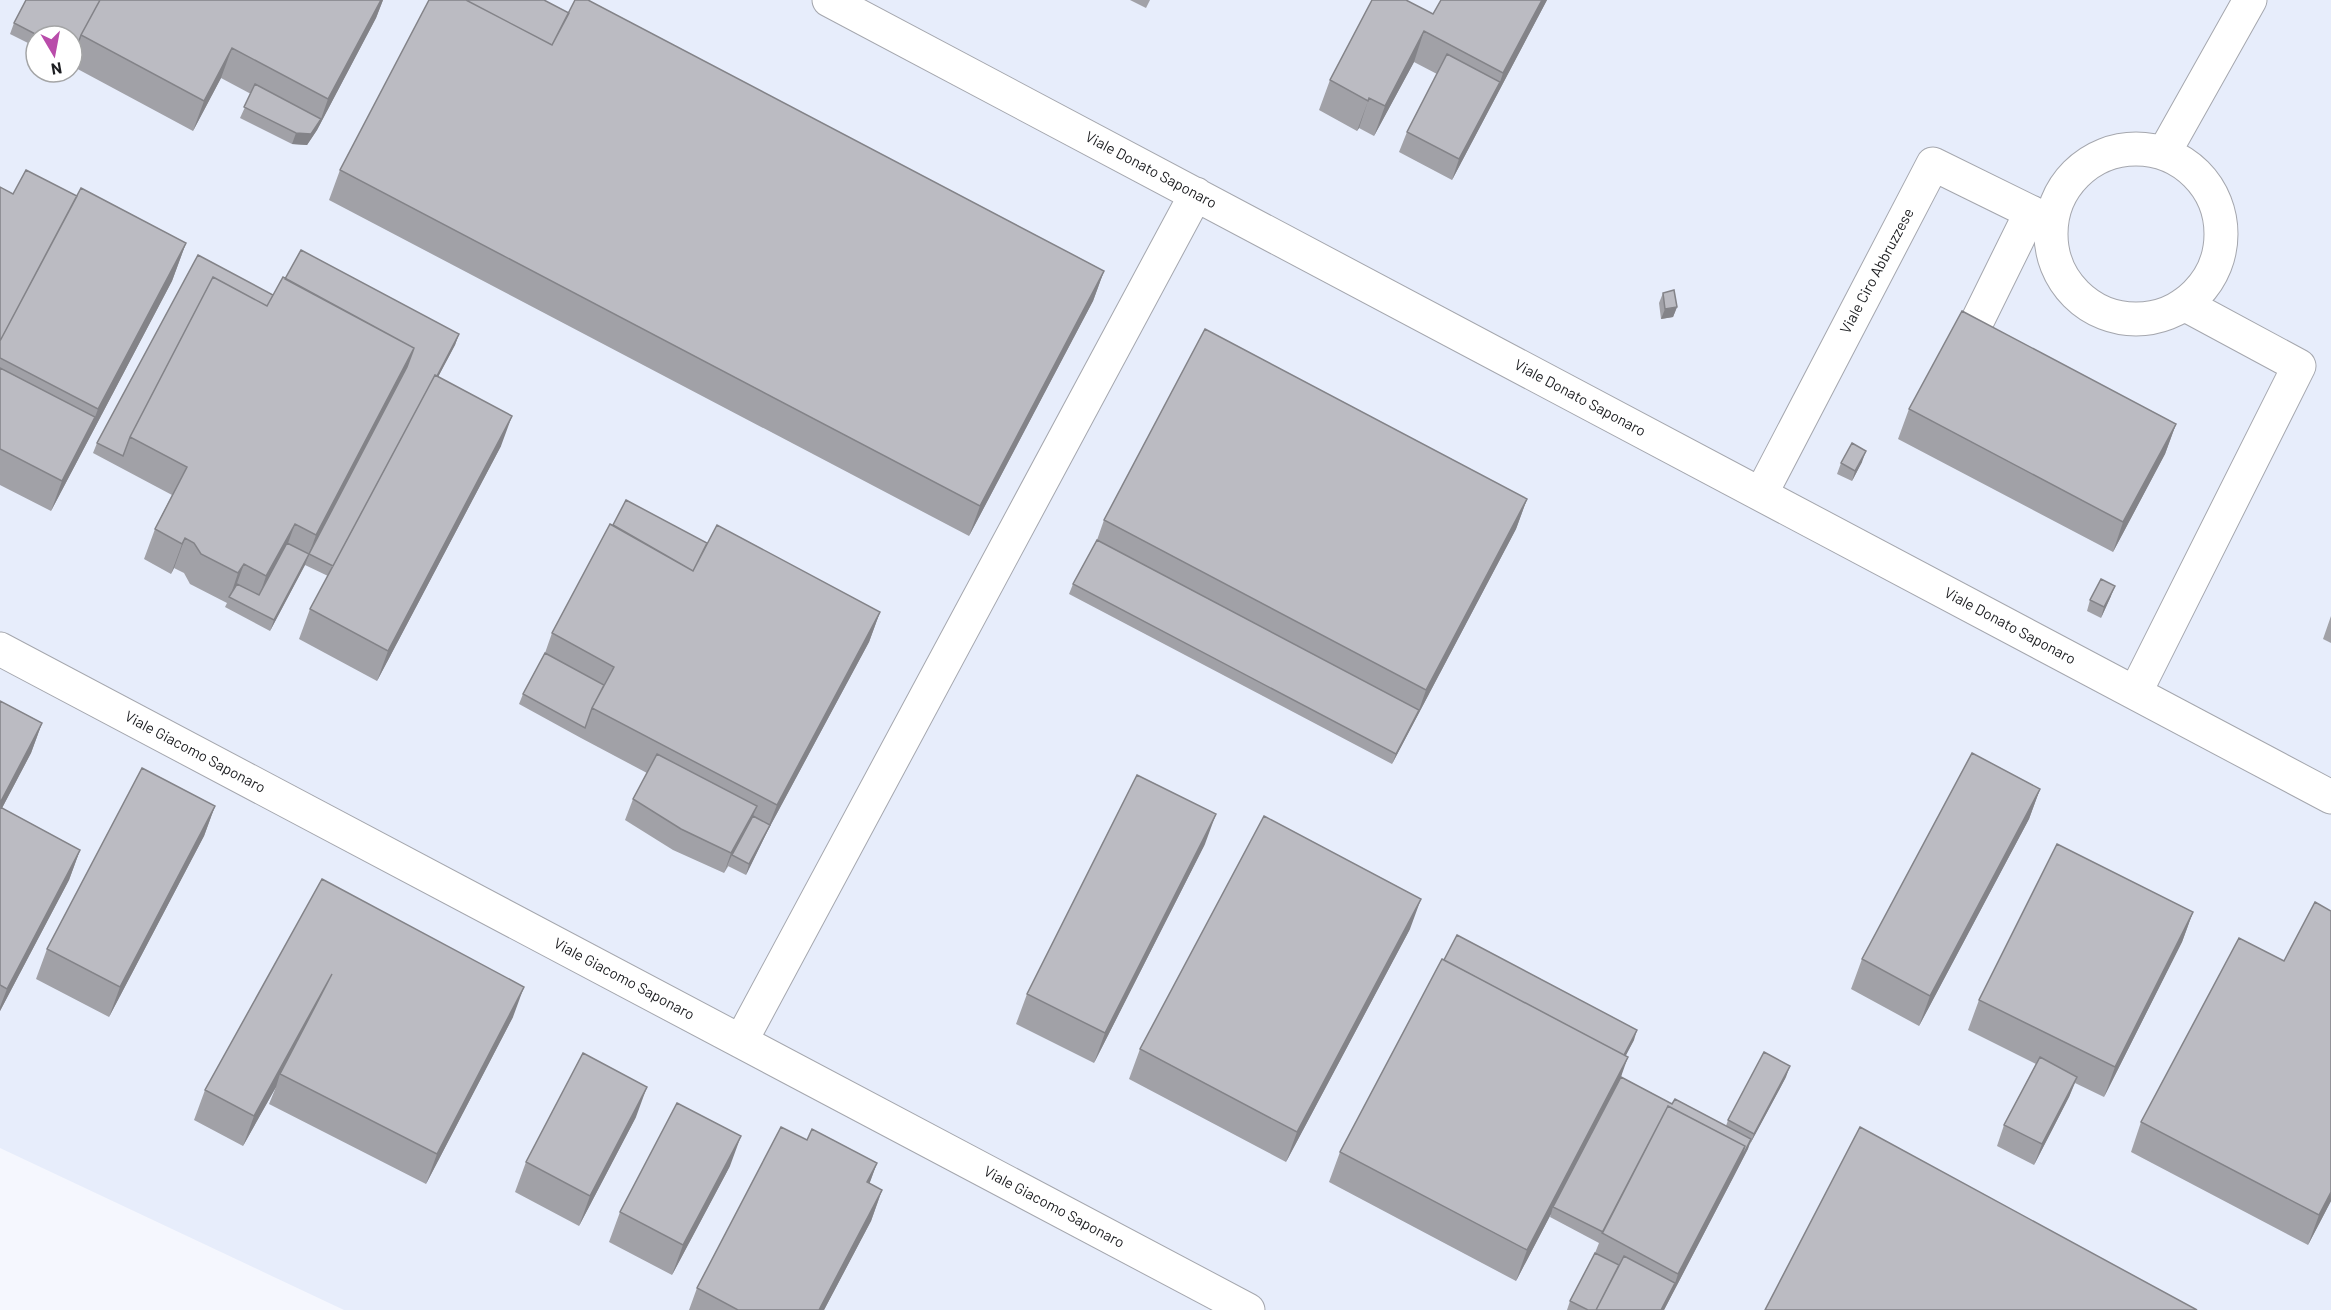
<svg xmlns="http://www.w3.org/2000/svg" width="2331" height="1310" font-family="Barlow,sans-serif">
	<rect width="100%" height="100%" fill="#f5f7fe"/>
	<path fill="#e7edfb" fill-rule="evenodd" d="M0 0H2331V1310H344L0 1148ZM36 36H72V72H36Z"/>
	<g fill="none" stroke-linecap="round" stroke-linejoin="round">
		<g stroke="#a5a7ae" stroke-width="35">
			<path id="street" d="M829 0 2331 797
				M2051 234a85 85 0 1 1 170 0a85 85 0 1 1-170 0Z
				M2164 153 2250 0
				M1964 348 2031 212
				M1761 494 1933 164 2051 222
				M0 649 1248 1310
				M2135 693 2299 366 2184 304
				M741 1041 1196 194"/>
		</g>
		<use href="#street" stroke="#fff" stroke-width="33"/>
	</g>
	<path fill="#a1a1a7" d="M26 0H383L376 18 317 130 307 145 292 144 240 118 251 94 221 78 193 131 72 66V36H36V47L10 34 14 23Z
		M1130 0H1150L1146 8Z
		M1441 0H1547L1452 180 1399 152 1407 132 1437 74 1414 62 1374 136 1359 128 1357 131 1319 110 1330 80 1433 14Z
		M569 13 1104 271 1093 301 969 536 329 200 340 170Z
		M0 187 13 194 77 196 186 243 172 281 51 511 0 485Z
		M285 279 459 334 455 345 438 377 501 446 377 681 299 639 310 609 328 576 305 565 270 631 225 607 227 603 190 584 184 573 174 568 171 574 144 559 155 529 172 495 93 453 97 443 273 295Z
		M1663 293 1677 307 1673 317 1661 319 1659 303Z
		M1909 409 2176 424 2165 454 2113 552 1898 439Z
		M1862 462 1852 481 1837 474 1841 463Z
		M1527 499 1516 529 1392 764 1069 594 1073 584 1097 540 1104 520Z
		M613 525 707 543 880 612 869 642 768 830 746 875 728 866 729 865 724 873 673 850 625 820 633 799 647 773 581 738 519 704 523 694 545 653 552 633Z
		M2111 596 2101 618 2087 611 2090 600Z
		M2331 616V643L2323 639Z
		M0 701 42 723 31 753 2 808 80 850 69 880 0 1011Z
		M2040 789 2029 819 1919 1026 1851 989 1862 959Z
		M215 806 204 836 109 1017 36 979 47 949Z
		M1205 844 1094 1063 1016 1024 1027 994Z
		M2193 912 2182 942 2104 1097 2075 1083 2069 1097 2034 1165 1997 1146 2004 1125 2036 1064 1968 1030 1979 1000Z
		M1410 929 1286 1162 1129 1079 1140 1049Z
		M513 1017 426 1184 269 1104 276 1087 243 1146 194 1120 205 1090Z
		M1634 1040 1625 1056 1621 1077 1672 1104 1726 1126 1728 1120 1786 1077 1750 1144 1734 1176 1664 1310H1567L1570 1301 1595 1253 1599 1243 1550 1217 1551 1214 1516 1281 1329 1182 1340 1152Z
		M636 1117 579 1226 515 1192 526 1162Z
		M2141 1122 2331 1201 2308 1245 2131 1152Z
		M807 1140 877 1163 869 1184 882 1190 871 1221 824 1310H689L697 1288Z
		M730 1166 672 1275 609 1242 620 1212Z"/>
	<path fill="#838388" d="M381 0H383L376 18 317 130 307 145 292 144 296 133 321 119 328 99Z
		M1542 0H1547L1452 180 1459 159 1500 82 1503 73Z
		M1424 31 1414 62 1374 136 1385 106Z
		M232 48 221 78 193 131 204 101Z
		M1369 98 1359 128 1357 131 1368 101Z
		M186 243 172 281 51 511 62 481 95 417 98 409Z
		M1104 271 1093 301 969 536 980 506Z
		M1677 307 1673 317 1661 319 1665 309Z
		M459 334 455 345 331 578Z
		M414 348 403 378 309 554 316 535Z
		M512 416 501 446 377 681 388 651Z
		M2176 424 2165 454 2113 552 2123 522Z
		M1866 451 1862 462 1852 481 1855 471Z
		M1527 499 1516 529 1392 764 1396 754 1419 710 1426 690Z
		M295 524 284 554 256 606 266 576Z
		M185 538 174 568 171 574 182 544Z
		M309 554 305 565 270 631 274 620Z
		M244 564 233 594 230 597 238 573Z
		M2115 586 2111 596 2101 618 2104 607Z
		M880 612 869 642 768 830 746 875 749 864 767 830 777 805Z
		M42 723 31 753 0 812V803Z
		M2040 789 2029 819 1919 1026 1930 996Z
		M215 806 204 836 109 1017 120 987Z
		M757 806 749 826 732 855 724 873 731 853Z
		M1216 814 1205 844 1094 1063 1105 1033Z
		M80 850 69 880 0 1011V1007L7 989Z
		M1421 899 1410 929 1286 1162 1297 1132Z
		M2193 912 2182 942 2104 1097 2115 1067Z
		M332 974 280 1074 276 1087 243 1146 254 1116Z
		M524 987 513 1017 426 1184 437 1154Z
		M1637 1030 1634 1040 1611 1084 1614 1073Z
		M1628 1057 1617 1088 1553 1207 1551 1214 1516 1281 1527 1250Z
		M1790 1066 1786 1077 1750 1144 1754 1134Z
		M2077 1077 2069 1097 2034 1165 2042 1144Z
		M647 1087 636 1117 579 1226 590 1196Z
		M741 1136 730 1166 672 1275 683 1245Z
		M1751 1139 1748 1149 1664 1310H1661L1675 1283 1678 1274 1745 1146Z
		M877 1163 866 1193 867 1182Z
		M882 1190 871 1221 824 1310H819Z
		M2331 1192V1201L2308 1245 2319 1215Z"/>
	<path fill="#bbbbc2" stroke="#838388" stroke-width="1.5" d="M26 0H100L81 35 74 55 72 54V36H39L14 23Z
		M100 0H381L328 99 232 48 204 101 81 35Z
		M429 0H466L552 45 575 0H588L1104 271 980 506 340 170Z
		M466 0H544L569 13 552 45Z
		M1372 0H1406L1433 14 1441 0H1542L1503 73 1424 31 1385 106 1369 98 1368 101 1330 80Z
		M1447 54 1500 82 1459 159 1407 132Z
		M255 84 321 119 311 134 296 133 244 107Z
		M26 170 77 196 0 341V187L13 194Z
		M81 188 186 243 98 409 0 358V341Z
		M301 250 459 334 437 376 435 375 333 566 309 554 407 367 414 348 285 279Z
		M198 255 273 295 267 306 213 277 130 437 123 456 97 443Z
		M213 277 267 306 283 277 414 348 316 535 295 524 266 576 244 564 238 573 201 554 194 543 185 538 182 544 155 529 187 467 130 437Z
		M1674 290 1677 307 1665 309 1663 293Z
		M1962 311 2176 424 2123 522 1909 409Z
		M1205 329 1527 499 1426 690 1104 520Z
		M0 368 95 417 62 481 0 449Z
		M435 375 512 416 388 651 310 609Z
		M1852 443 1866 451 1855 471 1841 463Z
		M626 500 707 543 693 571 613 525Z
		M610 524 693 571 717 525 880 612 777 805 592 708 614 667 552 633Z
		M1097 540 1419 710 1396 754 1073 584Z
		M287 543 309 554 274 620 229 597 237 584 259 595Z
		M2101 579 2115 586 2104 607 2090 600Z
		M545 653 604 685 592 708 585 728 523 694Z
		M0 701 42 723 0 803Z
		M1972 753 2040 789 1930 996 1862 959Z
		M657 754 757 806 731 853 681 829 633 799Z
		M142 768 215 806 120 987 47 949Z
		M1137 775 1216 814 1105 1033 1027 994Z
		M0 807 80 850 7 989 0 985Z
		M753 816 770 825 749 864 732 855Z
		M1264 816 1421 899 1297 1132 1140 1049Z
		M2057 844 2193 912 2115 1067 1979 1000Z
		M322 879 524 987 437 1154 280 1074 332 974 254 1116 205 1090Z
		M2315 902 2331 911V1192L2319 1215 2141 1122 2239 938 2284 961Z
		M1457 935 1637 1030 1624 1055 1444 960Z
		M1442 959 1628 1057 1527 1250 1340 1152Z
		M1764 1052 1790 1066 1754 1134 1728 1120Z
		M583 1053 647 1087 590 1196 526 1162Z
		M2040 1057 2077 1077 2042 1144 2004 1125Z
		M1621 1077 1672 1104 1675 1099 1751 1139 1738 1165 1745 1146 1668 1106 1603 1232 1553 1207Z
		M677 1103 741 1136 683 1245 620 1212Z
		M1668 1106 1745 1146 1678 1274 1602 1233Z
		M781 1127 807 1140 812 1129 877 1163 867 1182 882 1190 819 1310H738L697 1288Z
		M1860 1127 2197 1310H1765Z
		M1595 1253 1619 1265 1596 1310H1588L1570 1301Z
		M1624 1256 1675 1283 1661 1310H1596Z"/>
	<g text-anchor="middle" stroke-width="4.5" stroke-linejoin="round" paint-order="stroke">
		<g font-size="15" fill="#1c1d20" stroke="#fff">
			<text transform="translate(1151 170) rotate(28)" y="5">Viale Donato Saponaro</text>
			<text transform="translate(1877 271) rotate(-62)" y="5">Viale Ciro Abbruzzese</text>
			<text transform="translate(1580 398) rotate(28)" y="5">Viale Donato Saponaro</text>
			<text transform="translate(2010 626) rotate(28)" y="5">Viale Donato Saponaro</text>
			<text transform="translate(195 752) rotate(28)" y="5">Viale Giacomo Saponaro</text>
			<text transform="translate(624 979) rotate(28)" y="5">Viale Giacomo Saponaro</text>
			<text transform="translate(1054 1207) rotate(28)" y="5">Viale Giacomo Saponaro</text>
		</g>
	</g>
	<g transform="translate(54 54) rotate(170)"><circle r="28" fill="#ffffff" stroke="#a4a5a6" stroke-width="1.5"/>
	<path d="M0-4.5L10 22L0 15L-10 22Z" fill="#b94caa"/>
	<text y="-9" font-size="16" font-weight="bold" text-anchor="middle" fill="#1c1d20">N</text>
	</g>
</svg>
